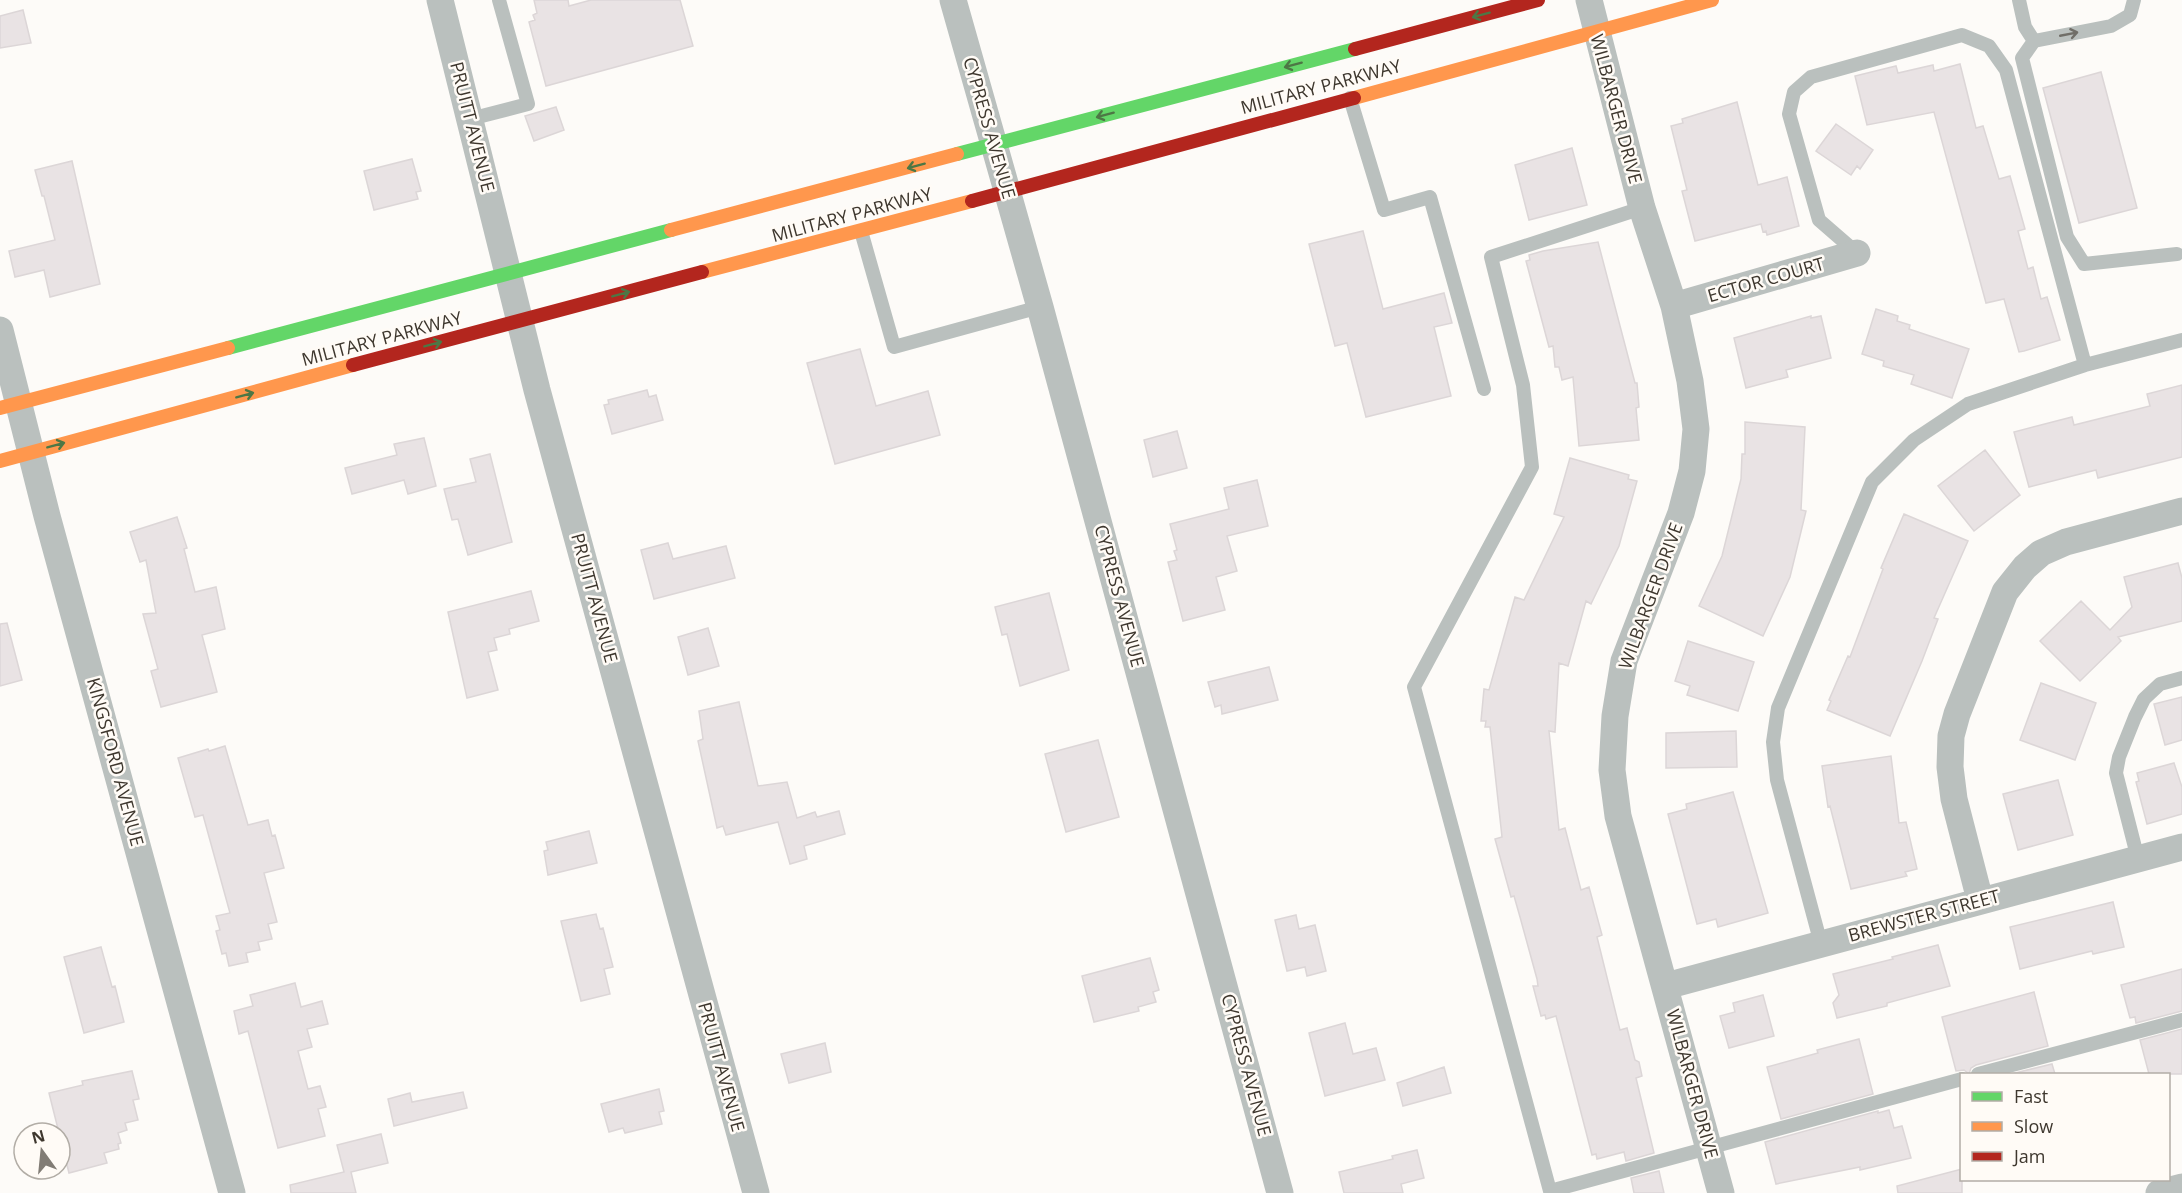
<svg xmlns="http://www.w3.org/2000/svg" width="2182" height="1193" font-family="'Open Sans',sans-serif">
	<rect width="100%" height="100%" fill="#fdfbf8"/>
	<path fill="#e9e3e4" stroke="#dcd6d7" stroke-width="1.5" d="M534 0H568L569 6 591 0H680L693 46 546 86 529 22 535 20 533 15 537 13Z
		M23 10 31 43 0 48V16Z
		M1960 64 1976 128 1983 126 1999 179 2010 176 2025 229 2018 231 2028 269 2033 267 2041 299 2047 297 2060 340 2024 351 2019 352 2004 299 1986 303 1934 112 1867 125 1855 76 1896 66 1898 73 1933 65 1934 71Z
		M2101 72 2137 208 2079 223 2043 88Z
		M1737 102 1758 185 1787 177 1799 226 1767 235 1766 231 1763 232 1761 224 1695 241 1682 191 1687 190 1671 126 1683 123 1682 119Z
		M556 107 564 130 534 141 525 116Z
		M1836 124 1873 150 1860 169 1857 166 1851 175 1816 151Z
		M1572 148 1587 205 1529 220 1515 165Z
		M412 159 421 191 416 192 418 199 374 210 364 171Z
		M72 161 100 284 50 297 44 270 15 277 9 251 55 240 44 196H42L35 170Z
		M1363 231 1383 309 1444 293 1452 323 1434 327 1451 396 1366 417 1347 343 1335 346 1309 244Z
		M1598 242 1635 383H1637L1639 407 1636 408 1639 440 1579 446 1573 377 1562 380 1559 367H1555L1553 346 1549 347 1526 261 1530 260 1529 255 1543 251Z
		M1876 309 1898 316 1897 321 1910 325 1909 329 1969 349 1952 398 1911 384 1914 375 1883 366 1884 361 1862 354Z
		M1811 316V318L1821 316 1831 358 1786 370 1788 377 1746 388 1734 338Z
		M860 349 876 406 928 391 940 435 835 464 807 363Z
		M2182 385V457L2098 478 2096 470 2029 487 2014 432 2072 417 2074 425 2150 406 2147 394Z
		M647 390 649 397 656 395 663 420 612 434 604 405 609 404 608 400Z
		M1745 422 1805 427 1801 510 1806 511 1790 577 1763 636 1699 606 1722 556 1741 479 1742 454H1745Z
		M1177 431 1187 468 1153 477 1144 440Z
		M424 438 436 486 408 494 404 480 352 494 345 468 397 455 394 444Z
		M1985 450 2020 495 1974 531 1938 486Z
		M490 454 512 542 468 555 458 519 452 520 444 489 476 482 470 459Z
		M1570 458 1629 475 1628 479 1637 481 1619 546 1591 604 1586 601 1568 666 1559 663 1555 732 1549 731 1559 830 1565 828 1581 890 1589 887 1602 935 1597 937 1620 1030 1627 1028 1635 1060 1639 1062 1642 1076 1636 1078 1654 1153 1626 1161 1624 1152 1597 1159 1596 1154 1592 1155 1556 1016 1546 1019 1545 1015 1541 1016 1533 986H1538L1537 979 1520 917 1514 896 1511 897 1495 839 1502 837 1490 727H1485L1486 721H1481L1484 689 1489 690 1515 597 1524 600 1564 517 1554 514Z
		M1257 480 1268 526 1227 536 1237 571 1216 577 1225 610 1183 621 1168 562 1177 560 1174 551 1177 550 1170 524 1229 509 1224 488Z
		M1904 514 1968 541 1934 618 1938 619 1922 661 1890 736 1827 710 1831 701 1829 700 1848 656 1850 657 1883 569 1881 568Z
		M177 517 187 548 184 549 195 592 216 587 225 629 202 635 217 692 161 707 151 671 158 669 143 614 156 613 146 560 140 562 130 532Z
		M668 543 673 559 726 546 735 578 654 599 641 550Z
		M2178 563 2182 578V621L2118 637 2121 641 2080 681 2040 641 2081 601 2110 630 2132 607 2124 577Z
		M531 591 539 621 509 629 510 634 494 638 497 650 488 652 498 690 467 698 448 612Z
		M1049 593 1069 670 1020 686 1007 634 1002 635 995 607Z
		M7 623 22 680 0 686V624Z
		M708 628 719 666 688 675 678 637Z
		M1688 641 1754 662 1738 711 1687 695 1690 686 1675 681Z
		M1269 667 1278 700 1222 714 1221 705 1215 707 1208 682Z
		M2041 683 2096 703 2075 760 2020 740Z
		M2182 697V740L2165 745 2154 704Z
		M739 702 758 786 787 782 797 818 815 812 817 817 839 811 845 834 804 846 807 859 790 864 778 822 726 835 723 826 717 828 698 741 703 739 699 711Z
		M1736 731 1737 767 1666 768V733Z
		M1098 740 1119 817 1066 832 1045 754Z
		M225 746 248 825 268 820 272 836 275 835 284 868 264 873 277 922 268 924 272 939 258 942 260 950 246 953 248 962 229 966 226 953 222 954 216 931 220 930 216 916 230 913 203 815 195 817 178 758 208 749 209 751Z
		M1891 756 1899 823 1906 822 1917 869 1905 872 1907 876 1851 889 1830 806 1828 807 1822 766Z
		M2174 763 2182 787V814L2147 824 2136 782 2139 781 2137 773Z
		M2058 780 2073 835 2018 850 2003 794Z
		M1733 792 1768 913 1718 927 1716 919 1697 924 1668 814 1687 809 1686 804Z
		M589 831 597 863 548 875 544 851 548 850 546 842Z
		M2113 902 2124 947 2093 954 2092 951 2020 969 2010 927Z
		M596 914 600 929 603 928 613 967 604 969 610 994 581 1001 561 921Z
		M1296 915 1299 929 1315 925 1326 971 1307 976 1305 967 1287 971 1275 920Z
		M1938 945 1950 986 1887 1003V1006L1837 1018 1833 1003 1839 995 1833 974 1893 959 1892 957Z
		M101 947 112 987 115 986 124 1022 84 1033 64 957Z
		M1150 958 1159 990 1153 992 1156 1002 1138 1007 1139 1011 1094 1022 1082 976Z
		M2182 969V1011L2136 1023 2135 1017 2130 1018 2121 985Z
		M295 983 301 1007 322 1001 328 1024 307 1029 312 1047 298 1051 308 1089 320 1086 326 1107 318 1109 325 1136 278 1148 248 1031 239 1034 234 1011 253 1006 250 995Z
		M2034 992 2048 1046 1976 1065 1971 1068 1969 1074 1964 1070 1956 1071 1942 1017Z
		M1763 995 1774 1036 1729 1048 1720 1016 1735 1012 1733 1003Z
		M1345 1023 1353 1054 1376 1048 1385 1080 1325 1096 1309 1033Z
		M2182 1029V1074H2149L2140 1040Z
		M1859 1039 1873 1094 1781 1119 1767 1067 1818 1053 1817 1050Z
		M825 1043 831 1072 789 1083 781 1054Z
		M2052 1064 2055 1074H2011Z
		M1444 1067 1451 1093 1403 1106 1397 1083Z
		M132 1071 139 1099 133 1100 138 1120 125 1123 127 1130 118 1133 121 1143 118 1144 119 1149 104 1153 107 1163 69 1173 49 1093 83 1085 82 1081Z
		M659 1089 664 1111 659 1112 662 1124 625 1133 623 1128 609 1132 601 1104Z
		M463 1092 467 1108 394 1126 388 1099 410 1093 412 1102Z
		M1889 1110 1894 1128 1902 1126 1911 1158 1860 1170V1167L1776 1184 1765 1142 1878 1111V1113Z
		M381 1134 388 1163 351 1172 356 1193H291L290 1185 344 1172 337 1145Z
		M1417 1150 1424 1178 1401 1184 1403 1193H1344L1339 1172 1393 1159 1392 1156Z
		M1962 1169V1193H1898L1897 1186Z
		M1659 1171 1664 1193H1634L1631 1178Z"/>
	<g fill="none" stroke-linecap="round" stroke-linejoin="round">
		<path stroke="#bac0be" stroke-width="14" d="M2019 0 2025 27 2034 41 2111 26 2130 15 2134 0
			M2034 41 2022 58 2067 237 2084 264 2177 254
			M1350 98 1384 210 1430 197 1484 389
			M470 119 528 104 499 0
			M861 231 894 347 1040 307
			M1857 253 1819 220 1789 114 1794 92 1811 77 1962 35 1989 46 2006 70 2085 365 2182 340
			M2138 859 2116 773 2119 757 2135 717 2144 699 2160 684 2182 678
			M1821 944 1777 780 1773 742 1778 708 1872 482 1914 440 1968 404 2085 365
			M1978 1074 2182 1020
			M1550 1191 1414 687 1532 467 1523 385 1491 257 1642 208
			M1551 1193 1550 1191 1962 1079"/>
		<path stroke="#bac0be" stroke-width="27" d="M440 0 537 390 756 1193
			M953 0 1040 307 1280 1193
			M1589 0 1642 208 1674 306 1690 381 1696 429 1692 471 1681 513 1624 661 1615 716 1612 770 1618 816 1721 1193
			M1674 306 1857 253
			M0 330 47 516 232 1193
			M1980 900 1954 799 1950 767 1951 736 1957 714 2005 592 2025 567 2041 553 2066 542 2182 511
			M1666 986 2182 847
			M2159 1193 2182 1187"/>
		<path stroke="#63d668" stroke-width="14" d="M957 154 1355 49
			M228 348 671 230"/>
		<path stroke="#ff974d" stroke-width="14" d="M1354 98 1712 0
			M671 230 957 154
			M702 272 972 201
			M0 408 228 348
			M0 461 353 365"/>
		<path stroke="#b3261e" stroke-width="14" d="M1355 49 1538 0
			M972 201 1354 98
			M353 365 702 272"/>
	</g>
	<defs><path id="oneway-shaft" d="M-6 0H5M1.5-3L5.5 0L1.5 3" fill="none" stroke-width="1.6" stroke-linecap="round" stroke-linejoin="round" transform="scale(1.5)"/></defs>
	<g stroke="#4d7745">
		<use href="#oneway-shaft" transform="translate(1481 15) rotate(165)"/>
		<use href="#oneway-shaft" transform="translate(1293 65) rotate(165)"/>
		<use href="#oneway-shaft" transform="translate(1105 115) rotate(165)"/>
		<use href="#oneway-shaft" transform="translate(916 166) rotate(165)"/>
		<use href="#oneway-shaft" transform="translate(621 294) rotate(-15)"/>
		<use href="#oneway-shaft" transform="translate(433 344) rotate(-15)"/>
		<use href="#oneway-shaft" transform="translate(245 395) rotate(-15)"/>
		<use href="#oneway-shaft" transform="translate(56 445) rotate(-15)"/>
	</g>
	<use stroke="#706e68" href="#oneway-shaft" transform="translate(2069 34) rotate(-11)"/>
	<g text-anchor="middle" stroke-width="5" stroke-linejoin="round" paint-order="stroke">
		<g font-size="18" fill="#3e372e" stroke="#fffbf6">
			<text transform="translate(1321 87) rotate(-15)" y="6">MILITARY PARKWAY</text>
			<text transform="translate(1616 109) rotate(75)" y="6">WILBARGER DRIVE</text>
			<text transform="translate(472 127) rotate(76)" y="6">PRUITT AVENUE</text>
			<text transform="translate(989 128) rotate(74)" y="6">CYPRESS AVENUE</text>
			<text transform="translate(852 215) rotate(-15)" y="6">MILITARY PARKWAY</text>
			<text transform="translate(1766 280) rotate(-16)" y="6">ECTOR COURT</text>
			<text transform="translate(382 339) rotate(-15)" y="6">MILITARY PARKWAY</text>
			<text transform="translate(1119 596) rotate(75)" y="6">CYPRESS AVENUE</text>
			<text transform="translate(1651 596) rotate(-70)" y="6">WILBARGER DRIVE</text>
			<text transform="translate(594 598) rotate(75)" y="6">PRUITT AVENUE</text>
			<text transform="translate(115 762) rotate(75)" y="6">KINGSFORD AVENUE</text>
			<text transform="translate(1924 916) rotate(-15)" y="6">BREWSTER STREET</text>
			<text transform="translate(1246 1065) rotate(75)" y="6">CYPRESS AVENUE</text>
			<text transform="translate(721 1067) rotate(75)" y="6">PRUITT AVENUE</text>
			<text transform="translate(1692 1084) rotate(75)" y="6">WILBARGER DRIVE</text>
		</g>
	</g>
	<rect x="1960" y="1073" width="210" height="108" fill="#fffbf6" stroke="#b2ada6" stroke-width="1.5"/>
	<rect x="1972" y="1092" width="30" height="9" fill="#63d668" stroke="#b2ada6" stroke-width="1.5"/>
	<text x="2014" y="1103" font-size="18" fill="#3e372e">Fast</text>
	<rect x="1972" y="1122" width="30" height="9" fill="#ff974d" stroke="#b2ada6" stroke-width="1.5"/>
	<text x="2014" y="1133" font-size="18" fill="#3e372e">Slow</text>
	<rect x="1972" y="1152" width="30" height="9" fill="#b3261e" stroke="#b2ada6" stroke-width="1.5"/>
	<text x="2014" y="1163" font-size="18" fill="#3e372e">Jam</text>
	<g transform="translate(42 1151) rotate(345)"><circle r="28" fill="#fffbf6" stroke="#b2ada6" stroke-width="1.5"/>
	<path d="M0-4.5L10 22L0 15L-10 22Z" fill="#817c75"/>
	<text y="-9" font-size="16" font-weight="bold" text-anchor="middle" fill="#3e372e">N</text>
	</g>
</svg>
